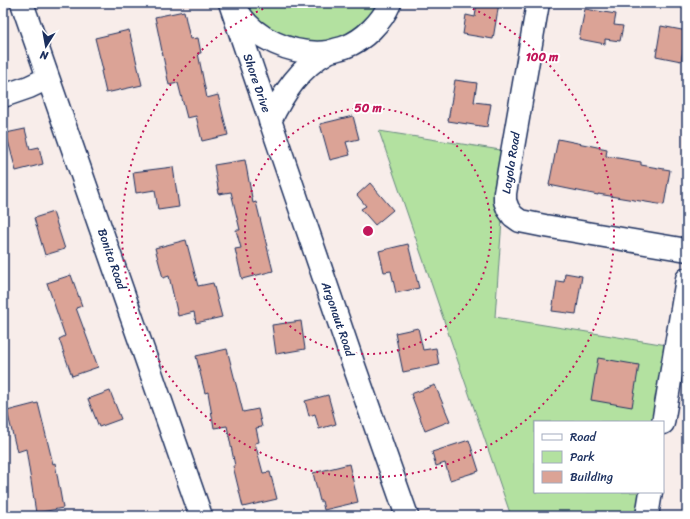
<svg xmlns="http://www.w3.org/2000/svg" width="690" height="519" font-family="Sriracha,sans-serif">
	<rect width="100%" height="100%" fill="#f8edea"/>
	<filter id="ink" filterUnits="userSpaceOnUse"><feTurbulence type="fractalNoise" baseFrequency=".025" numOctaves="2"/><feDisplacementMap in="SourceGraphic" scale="8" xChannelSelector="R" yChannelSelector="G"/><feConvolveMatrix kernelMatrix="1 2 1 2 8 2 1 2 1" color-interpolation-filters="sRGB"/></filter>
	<g filter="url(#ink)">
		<path fill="#b3e1a0" stroke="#67887f" d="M241 3H388L348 44 289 43 246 14Z
			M379 131 507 151 495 317 673 346 661 422H535V492H650L646 516H511Z"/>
		<path fill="#dba396" stroke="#1b2f5e" d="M477 3H499L493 39 463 34 466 15 475 17Z
			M585 9 616 14 614 25 623 26 620 41 605 39V44L579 39Z
			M184 11 190 39 198 38 201 53H198L207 98 218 95 228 135 202 141 196 116 187 118 178 83 169 85 155 17Z
			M661 26 687 31 681 61 656 56Z
			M129 30 142 85 106 93 101 71 103 70 95 38Z
			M455 80 477 83 474 102 491 104 487 127 448 121Z
			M353 116 359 139 346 142 350 155 330 160 320 124Z
			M25 129 30 149 39 147 43 164 16 171 6 133Z
			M558 139 607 149 606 156 641 162V165L670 170 664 205 598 194V195L549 185Z
			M245 160 253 203 256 202 273 271 242 279 235 249 241 248 236 230H240L231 192 219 194 214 165Z
			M173 167 179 207 158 210 155 190 136 193 133 172Z
			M370 183 393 210 375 225 361 209 366 206 357 195Z
			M53 212 65 249 45 255 34 218Z
			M186 240 198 286 213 283 222 317 196 323 194 312 178 316 169 276 163 278 155 248Z
			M408 244 419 288 396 293 391 271 384 272 379 251Z
			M565 273 582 276 576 314 552 311 557 281 564 282Z
			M71 275 82 306 76 308 98 367 72 376 59 339 65 336 47 283Z
			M301 321 305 349 276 354 272 325Z
			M418 328 423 350 436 348 439 365 403 372 395 333Z
			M227 349 243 412 258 409 262 427 256 428 259 442 255 443 263 473 270 472 277 499 243 507 233 466H235L227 426 214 428 208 392 205 393 196 356Z
			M598 358 639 365 632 407 591 400Z
			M435 385 450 421 425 431 411 394Z
			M110 391 121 419 99 427 88 399Z
			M328 395 336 424 319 429 315 414 309 416 305 401Z
			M38 403 53 464 55 463 63 508 36 513 26 449 17 452 7 411Z
			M469 440 479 471 450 480 445 463 436 466 432 452Z
			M349 464 358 502 324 510 322 501H320L313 473Z"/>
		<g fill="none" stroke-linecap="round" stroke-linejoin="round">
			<g stroke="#1b2f5e" stroke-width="25">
				<path id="minor" d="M22 3 201 516
					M230 3 353 363 407 516
					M538 3 505 193V201L508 209 513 216 520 221 545 226 687 250
					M236 8C252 39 294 56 328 52
					M3 96 29 87 48 78
					M270 121C283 94 300 67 328 52 333 50 339 49 345 47 364 40 382 22 390 3
					M663 423 687 279
					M647 516 651 492"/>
			</g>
			<use href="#minor" stroke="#fff" stroke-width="22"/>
		</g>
	</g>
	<g fill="none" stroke="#c2185b" stroke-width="2" stroke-dasharray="2 4">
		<circle cx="368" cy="231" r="123"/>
		<path d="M462 4A246 246 0 1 1 274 4"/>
	</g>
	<g text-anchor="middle" stroke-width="4" stroke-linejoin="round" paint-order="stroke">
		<g font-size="12" fill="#1b2f5e" stroke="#fff">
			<text transform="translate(257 83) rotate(71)" y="4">Shore Drive</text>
			<text transform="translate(511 163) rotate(-81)" y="4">Loyola Road</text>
			<text transform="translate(112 259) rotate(71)" y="4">Bonita Road</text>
			<text transform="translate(338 319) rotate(71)" y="4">Argonaut Road</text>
		</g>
	</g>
	<circle cx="368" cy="231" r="6" fill="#c2185b" stroke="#fff" stroke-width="2"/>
	<g font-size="12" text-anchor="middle" font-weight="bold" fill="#c2185b" stroke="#fff" stroke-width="4" stroke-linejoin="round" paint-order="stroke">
		<text x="542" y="61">100 m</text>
		<text x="368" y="112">50 m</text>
	</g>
	<rect width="690" height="519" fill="none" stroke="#fff" stroke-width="16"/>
	<rect x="8" y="8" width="674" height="503" fill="none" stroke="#1b2f5e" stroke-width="1.5" filter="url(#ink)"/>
	<rect x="534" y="421" width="130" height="72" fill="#ffffff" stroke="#a4acbf"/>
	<rect x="542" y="434" width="20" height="6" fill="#ffffff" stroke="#a4acbf"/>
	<text x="570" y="441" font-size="12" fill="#1b2f5e">Road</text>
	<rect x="542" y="451" width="20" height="12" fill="#b3e1a0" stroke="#a4acbf"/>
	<text x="570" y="461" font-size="12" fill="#1b2f5e">Park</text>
	<rect x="542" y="471" width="20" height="12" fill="#dba396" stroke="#a4acbf"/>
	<text x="570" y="481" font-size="12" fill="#1b2f5e">Building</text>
	<g transform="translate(46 46) rotate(191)" stroke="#ffffff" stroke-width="3" paint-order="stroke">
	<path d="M0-3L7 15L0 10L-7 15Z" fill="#1b2f5e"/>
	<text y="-6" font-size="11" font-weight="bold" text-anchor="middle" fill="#1b2f5e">N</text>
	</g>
</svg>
